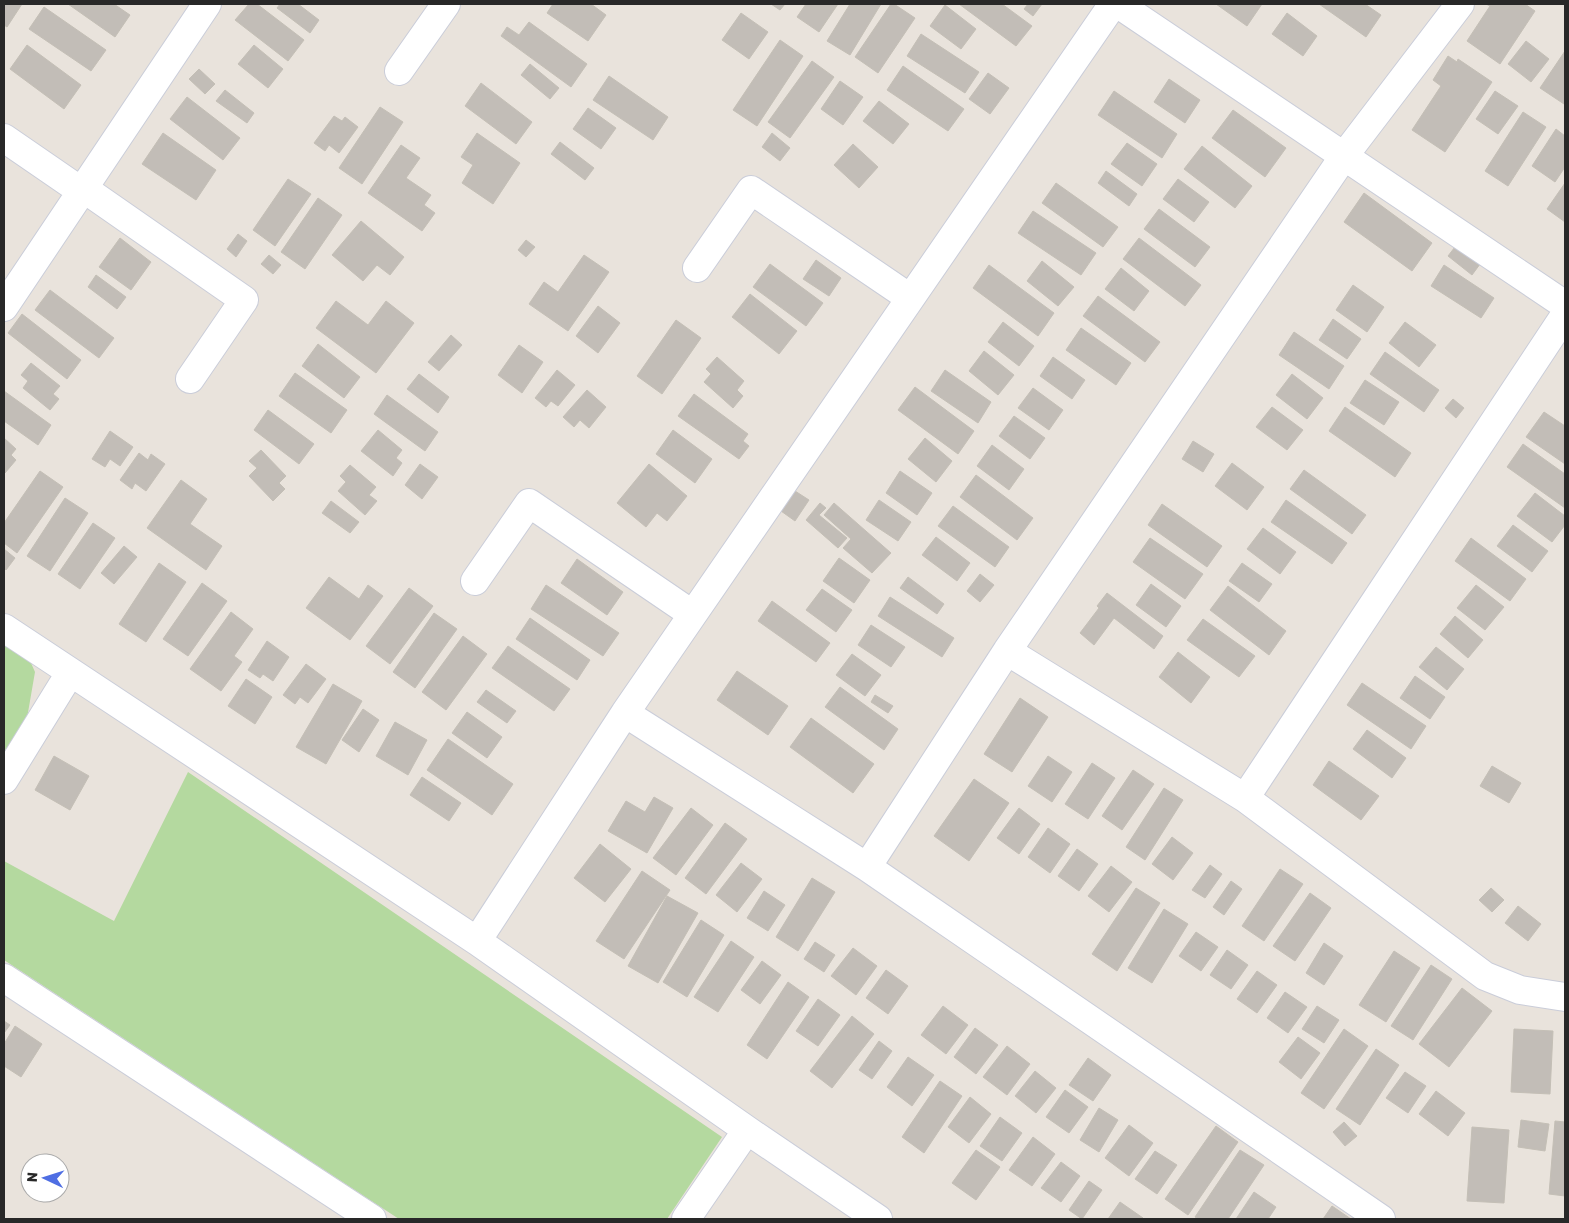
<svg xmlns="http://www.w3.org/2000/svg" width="1569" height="1223" font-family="Rubik,sans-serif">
	<rect width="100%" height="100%" fill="#e9e3dc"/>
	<path fill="#b4d99f" d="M4 639 27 654 35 672 26 724 4 755Z
		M188 772 722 1137 667 1219H399L4 960V861L114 921Z"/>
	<path fill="#c2bdb7" stroke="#c4bfb6" d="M4 4H22L7 27 4 25Z
		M68 4H114L130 15 115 37Z
		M249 4H257L304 40 288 61 235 20Z
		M280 4H298L319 20 310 33 277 8Z
		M553 4H591L606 15 588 41 547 13Z
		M771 4H785L780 10Z
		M806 4H838L819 32 797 17Z
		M850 4H881L850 55 827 41Z
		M891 4H894L915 18 878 73 855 57Z
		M959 4H1002L1032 26 1016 46Z
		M1028 4H1042L1033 16 1024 9Z
		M1216 4H1262L1247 26Z
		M1319 4H1365L1381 15 1366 37Z
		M1486 4H1525L1535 11 1500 64 1467 41 1490 6Z
		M945 5 976 29 961 49 930 26Z
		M44 7 106 50 91 71 29 29Z
		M741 13 768 32 749 59 722 40Z
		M1287 13 1317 36 1303 56 1272 34Z
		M529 22 587 64 571 87 501 36 507 27 519 35Z
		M921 34 979 72 965 93 907 56Z
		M780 40 803 56 757 126 733 110Z
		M1526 41 1549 59 1531 82 1508 64Z
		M27 45 81 85 64 109 10 69Z
		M254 45 283 69 268 88 238 64Z
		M1565 51V101L1564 104 1540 88Z
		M1448 56 1457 62 1458 59 1492 82 1445 152 1412 130 1441 86 1433 80Z
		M812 61 834 77 790 138 768 122Z
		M530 64 559 88 550 99 521 75Z
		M903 66 964 109 948 131 887 90Z
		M199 69 215 84 205 94 189 79Z
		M988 73 1009 88 990 114 969 99Z
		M609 76 668 117 653 140 593 100Z
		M1169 79 1200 100 1185 123 1154 102Z
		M840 81 863 97 843 125 821 109Z
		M481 83 532 122 516 144 465 106Z
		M225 90 254 113 247 123 216 101Z
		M1114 91 1177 134 1162 158 1098 115Z
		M1495 91 1518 106 1498 134 1476 119Z
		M187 97 240 138 223 160 170 119Z
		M879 101 909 124 893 144 863 121Z
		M380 107 403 122 362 184 339 168Z
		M588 108 616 128 601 149 573 129Z
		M1233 110 1286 148 1265 177 1212 138Z
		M1523 112 1546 127 1508 186 1485 171Z
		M334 116 342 121 345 117 358 127 339 153 329 145 325 151 314 143Z
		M1556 129 1565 136V167L1555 182 1532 166Z
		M163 133 216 170 196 200 142 164Z
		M477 133 520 163 493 204 462 183 473 165 461 157Z
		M772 133 790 148 780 161 762 147Z
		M560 142 594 168 585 180 551 154Z
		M1127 143 1157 164 1142 186 1111 164Z
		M853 144 878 167 859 188 834 165Z
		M401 145 420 158 406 178 431 195 424 205 435 213 422 231 368 193Z
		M1202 146 1252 186 1235 208 1184 169Z
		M1106 171 1137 194 1129 206 1098 183Z
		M288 179 311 194 275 246 253 230Z
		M1178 179 1209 202 1194 222 1163 199Z
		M1056 183 1118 227 1103 247 1042 203Z
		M1565 183V222L1547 209Z
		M1364 193 1432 243 1412 271 1344 222Z
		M318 198 342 215 305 269 281 252Z
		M1159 209 1210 247 1195 267 1144 229Z
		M1033 211 1096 253 1081 275 1018 233Z
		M361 221 404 257 390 275 377 265 363 281 332 255Z
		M238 234 247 241 236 257 227 249Z
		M120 238 151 262 131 290 99 267Z
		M1139 238 1201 285 1185 306 1123 259Z
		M526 240 535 247 526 257 518 250Z
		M1458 243 1483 260 1472 275 1448 256Z
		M269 255 281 265 273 274 261 264Z
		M584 255 609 272 568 331 529 304 544 282 558 292Z
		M816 260 841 278 829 296 803 279Z
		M1042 261 1074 287 1058 306 1027 281Z
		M770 264 823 303 806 326 753 287Z
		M989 265 1054 313 1038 336 973 288Z
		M1444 265 1494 298 1481 318 1431 286Z
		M1121 268 1149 291 1134 311 1105 289Z
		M96 275 126 297 117 309 88 287Z
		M1353 285 1384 307 1367 332 1336 310Z
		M50 290 114 338 99 358 35 310Z
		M750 294 797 331 779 354 732 317Z
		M1098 296 1160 342 1145 362 1083 316Z
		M336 301 368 325 386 301 414 323 376 373 316 328Z
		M598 306 620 323 598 353 576 336Z
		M22 314 81 360 67 379 8 333Z
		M1333 319 1361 339 1347 359 1319 340Z
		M676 320 701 338 662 394 637 376Z
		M1003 322 1034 346 1019 366 988 342Z
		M1405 322 1436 345 1419 367 1389 343Z
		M1081 328 1131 363 1116 385 1066 350Z
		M1294 332 1344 366 1329 389 1279 355Z
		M451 335 462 345 439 371 428 362Z
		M318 344 360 377 344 398 302 366Z
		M519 345 543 362 522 393 498 375Z
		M984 351 1014 375 998 395 969 371Z
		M1385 352 1439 390 1424 412 1370 374Z
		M717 357 744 381 737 390 743 396 733 408 704 382 711 374 706 369Z
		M1053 357 1085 380 1072 399 1040 376Z
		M31 363 60 386 53 394 59 399 50 410 23 388 28 381 21 375Z
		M557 370 575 385 558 406 551 401 546 407 535 398Z
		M945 370 991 402 978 423 931 391Z
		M295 373 347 410 331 433 279 396Z
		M419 374 449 397 438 413 407 389Z
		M1292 374 1323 398 1307 419 1276 395Z
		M1365 380 1399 402 1384 425 1350 403Z
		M915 387 974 431 958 454 898 410Z
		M1033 388 1063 410 1049 430 1018 408Z
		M587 390 606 407 589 428 580 420 574 427 563 417Z
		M4 391 51 425 38 445 4 421Z
		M694 394 748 434 743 441 749 446 739 459 678 416Z
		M387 395 438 432 425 451 374 414Z
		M1453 399 1464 408 1456 418 1445 408Z
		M1272 407 1303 430 1287 450 1256 427Z
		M1345 407 1411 453 1395 477 1329 431Z
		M268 410 314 444 299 464 254 430Z
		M1544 412 1565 426V464L1526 437Z
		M1014 416 1045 438 1030 459 999 436Z
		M378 430 402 450 396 458 402 463 393 476 361 451Z
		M673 430 712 459 695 483 656 454Z
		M110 431 133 447 120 466 110 459 105 467 92 459Z
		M4 438 16 449 11 455 16 460 5 473Z
		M925 438 952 461 936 482 908 459Z
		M1193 441 1214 454 1203 472 1182 459Z
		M1523 444 1565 474V508L1507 467Z
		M992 445 1024 469 1009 490 977 466Z
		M261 450 286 476 279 483 285 489 273 501 249 476 257 468 249 461Z
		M139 453 148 460 151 454 165 464 146 491 135 483 132 489 120 480Z
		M1232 463 1264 487 1247 510 1215 486Z
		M420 464 438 477 422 499 405 485Z
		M649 464 687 496 667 521 657 513 646 527 617 503Z
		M350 465 376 487 369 495 377 501 365 515 338 491 346 482 340 476Z
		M1304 470 1366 515 1352 534 1290 489Z
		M40 471 63 487 17 553 4 543V523Z
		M900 471 932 493 917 515 886 493Z
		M976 475 1033 518 1017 540 960 497Z
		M181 480 207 499 190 524 222 546 206 570 147 528Z
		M795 491 809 500 795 521 781 511Z
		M1535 493 1565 516V525L1552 542 1517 516Z
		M65 498 88 513 50 571 27 556Z
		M879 500 911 522 898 541 866 520Z
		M1286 500 1347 543 1332 564 1271 522Z
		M331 501 359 522 350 533 322 513Z
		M820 503 826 508 819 515 847 538 838 548 806 520Z
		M834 503 891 553 872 573 843 548 851 539 824 515Z
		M1162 504 1222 546 1207 567 1148 525Z
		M953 506 1009 547 995 567 938 526Z
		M93 523 115 538 80 589 58 574Z
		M1513 525 1548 551 1532 572 1497 546Z
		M1263 528 1296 552 1280 574 1247 549Z
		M936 537 970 563 957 581 922 555Z
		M1150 538 1203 574 1185 599 1133 562Z
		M1471 538 1526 579 1510 601 1455 561Z
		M124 546 137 557 114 584 101 573Z
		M4 549 15 558 6 570 4 568Z
		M839 558 870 580 854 603 823 581Z
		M577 559 623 592 607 615 561 583Z
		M159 563 186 582 146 642 119 624Z
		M1242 563 1272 584 1259 602 1229 581Z
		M980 574 994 585 980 602 967 591Z
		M329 577 359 599 368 585 383 596 350 640 306 608Z
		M908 577 944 604 937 614 900 588Z
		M202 583 227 601 188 656 163 639Z
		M1151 584 1181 606 1166 627 1136 605Z
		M546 585 619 633 603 656 531 609Z
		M1476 585 1504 607 1485 630 1457 608Z
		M1228 586 1286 631 1269 655 1210 610Z
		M409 588 433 606 390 664 366 646Z
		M822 589 852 610 836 632 806 610Z
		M1107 593 1163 636 1154 649 1114 618 1094 645 1080 633 1099 608 1097 606Z
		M890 597 954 638 942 657 878 616Z
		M772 601 830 643 816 662 758 621Z
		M231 612 253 629 234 656 242 662 221 691 190 669Z
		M434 613 457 629 415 688 393 672Z
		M1455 616 1483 640 1468 658 1440 634Z
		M530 618 590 660 577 680 516 639Z
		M1203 619 1255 656 1239 677 1187 640Z
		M871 625 905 647 891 667 858 645Z
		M463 636 487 654 446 710 422 692Z
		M267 641 289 657 273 681 263 674 260 678 248 670Z
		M508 646 570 689 554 711 492 668Z
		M1436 647 1464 669 1447 690 1419 667Z
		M1178 652 1210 677 1191 703 1159 677Z
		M852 654 881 675 865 696 836 675Z
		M306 664 326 679 308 703 300 697 295 704 283 695Z
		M737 671 788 706 768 735 717 700Z
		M1415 676 1445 697 1430 719 1400 698Z
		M246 679 272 697 255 724 228 706Z
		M1362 683 1426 726 1411 749 1347 705Z
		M333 684 362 701 326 764 296 747Z
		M840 687 898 729 884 750 825 707Z
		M486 690 516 711 507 723 477 702Z
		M875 695 893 706 888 713 871 702Z
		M1020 698 1048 717 1012 772 984 754Z
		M363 709 379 720 359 752 342 740Z
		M467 712 502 737 487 758 452 733Z
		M811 718 874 764 853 793 790 747Z
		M395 722 427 740 408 775 376 756Z
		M1367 730 1406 758 1392 778 1353 749Z
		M448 739 513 784 492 815 427 770Z
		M54 756 89 776 70 810 35 790Z
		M1048 756 1072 772 1052 802 1028 786Z
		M1329 761 1379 796 1361 820 1313 785Z
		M1092 763 1115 778 1088 819 1065 804Z
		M1492 766 1521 783 1509 803 1480 786Z
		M1133 770 1154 784 1122 830 1102 816Z
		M422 777 461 803 449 821 410 795Z
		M974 779 1009 803 969 861 934 836Z
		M1164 788 1183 800 1145 860 1126 847Z
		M654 797 673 808 647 853 608 831 626 801 645 812Z
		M691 808 713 825 676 875 653 858Z
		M1019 808 1040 824 1019 854 997 838Z
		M725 823 747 839 706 894 685 878Z
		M1048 828 1070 844 1050 873 1028 857Z
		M1172 837 1193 853 1173 880 1152 864Z
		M600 844 631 869 605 902 574 878Z
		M1077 849 1098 864 1079 891 1058 876Z
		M741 863 762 879 737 912 716 895Z
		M1210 865 1222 874 1205 898 1192 890Z
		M1111 866 1132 882 1109 912 1088 896Z
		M1280 869 1303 884 1264 941 1242 926Z
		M642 871 670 890 624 959 596 941Z
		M812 878 835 892 798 951 776 937Z
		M1231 881 1242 889 1224 915 1213 907Z
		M1136 888 1160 903 1117 971 1092 954Z
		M1491 888 1504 900 1492 912 1479 900Z
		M764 891 785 905 768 931 747 918Z
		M1310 893 1331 908 1295 961 1273 946Z
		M667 896 698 913 658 983 628 966Z
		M1518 906 1541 924 1528 941 1505 923Z
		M1164 909 1188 924 1152 983 1128 968Z
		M701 920 724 935 687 997 663 982Z
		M1196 932 1218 947 1201 971 1179 956Z
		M731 941 754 957 718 1012 694 997Z
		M815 942 835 955 824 972 804 959Z
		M1324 943 1343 956 1324 985 1306 973Z
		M853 948 877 966 856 995 831 976Z
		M1227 950 1248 965 1231 989 1210 975Z
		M1394 951 1420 968 1386 1022 1359 1005Z
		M762 961 781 975 760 1004 741 990Z
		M1431 965 1452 979 1413 1040 1391 1026Z
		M886 970 908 986 888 1014 866 998Z
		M1257 971 1277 985 1257 1013 1237 999Z
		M788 982 809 997 767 1059 747 1045Z
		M1462 988 1492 1011 1449 1067 1419 1044Z
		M1285 992 1307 1007 1288 1033 1267 1018Z
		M818 999 840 1015 818 1046 796 1031Z
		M943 1006 968 1025 946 1054 921 1035Z
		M1317 1006 1339 1020 1324 1043 1302 1029Z
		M852 1016 874 1034 832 1088 810 1071Z
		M4 1021 10 1025 4 1033Z
		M15 1026 42 1044 21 1077 4 1066V1044Z
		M975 1028 998 1045 976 1074 954 1057Z
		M1344 1029 1368 1046 1324 1109 1301 1093Z
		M1514 1029 1553 1031 1550 1094 1511 1092Z
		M1298 1037 1320 1053 1301 1079 1279 1062Z
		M879 1041 892 1051 872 1079 859 1070Z
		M1007 1046 1030 1064 1007 1095 983 1077Z
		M1376 1049 1399 1065 1360 1125 1336 1109Z
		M908 1057 934 1075 912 1106 887 1087Z
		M1088 1058 1111 1075 1093 1101 1069 1085Z
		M1035 1071 1056 1088 1036 1113 1015 1096Z
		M1405 1072 1426 1086 1408 1113 1386 1098Z
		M940 1081 962 1096 924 1153 902 1137Z
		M1065 1090 1088 1107 1069 1133 1046 1117Z
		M1436 1091 1465 1113 1448 1136 1419 1114Z
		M970 1097 991 1114 969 1143 948 1127Z
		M1099 1108 1118 1120 1099 1152 1080 1140Z
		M1000 1117 1022 1133 1002 1161 980 1146Z
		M1521 1120 1549 1124 1545 1151 1518 1147Z
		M1555 1121 1565 1122V1196L1549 1194Z
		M1344 1122 1357 1136 1345 1146 1333 1132Z
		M1129 1125 1153 1143 1129 1176 1105 1158Z
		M1216 1126 1238 1142 1188 1215 1165 1199Z
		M1472 1127 1509 1130 1504 1203 1467 1201Z
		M1033 1137 1055 1154 1032 1186 1009 1170Z
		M976 1150 1000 1167 976 1200 952 1183Z
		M1240 1150 1264 1165 1228 1219H1199L1195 1217Z
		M1155 1151 1177 1165 1157 1194 1135 1179Z
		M1061 1162 1080 1176 1061 1202 1041 1188Z
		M1089 1181 1102 1190 1082 1219 1069 1210Z
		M1254 1192 1276 1207 1268 1219H1236Z
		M1120 1202 1143 1218 1141 1219H1108Z
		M1332 1206 1351 1219H1323Z"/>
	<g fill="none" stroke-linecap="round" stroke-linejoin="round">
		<g stroke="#cacdd9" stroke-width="30">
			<path id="minor" d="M1118 4 1565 305
				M399 71 446 4
				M4 138 81 191
				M83 188 244 300 190 379
				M697 268 751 190 910 298
				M4 307 207 4
				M475 581 529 503 692 614
				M4 628 477 941 747 1130 878 1219
				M1007 651 1245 798 1485 976 1520 990 1565 997
				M625 713 867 867 1381 1219
				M4 780 70 673
				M1245 798 1565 315
				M867 867 1007 651 1344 156 1460 4
				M477 941 625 713 1113 4
				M4 978 372 1219
				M686 1219 747 1130"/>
		</g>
		<use href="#minor" stroke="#fff" stroke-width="28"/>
	</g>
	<rect width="1569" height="1223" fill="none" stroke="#282828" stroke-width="10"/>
	<g transform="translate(45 1178) rotate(274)"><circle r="24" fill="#ffffff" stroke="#a9a9a9"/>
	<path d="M0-4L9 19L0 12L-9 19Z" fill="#4f6ee3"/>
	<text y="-8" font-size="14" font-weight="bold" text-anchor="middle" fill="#282828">N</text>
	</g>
</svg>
